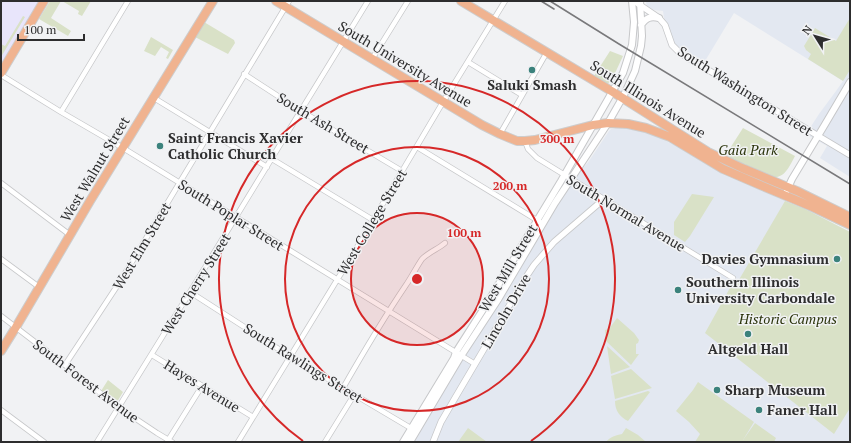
<svg xmlns="http://www.w3.org/2000/svg" width="851" height="443" font-family="'PT Serif',serif">
	<rect width="100%" height="100%" fill="#f1f2f4"/>
	<path fill="#e3e8f1" d="M646 1H850V177L820 158 827 146 806 134 819 114 836 91 843 81 734 13 702 66 672 45 665 25 663 11 647 9Z
		M616 128H621L640 131 660 138 678 147 724 175 805 209 850 232V442H413L565 190 589 161 609 131 611 129Z"/>
	<path fill="#e8e5fb" d="M1 1H41L1 67Z"/>
	<path fill="#d9e1c7" d="M50 1H61L51 18 71 31 68 36 39 19Z
		M62 1H91L82 16 78 14 79 11Z
		M23 16 25 17 1 57V44L5 46Z
		M850 18V70L843 81 808 59 811 54 806 50 804 46 815 28 836 41Z
		M204 22 234 40 235 43 228 54 195 37Z
		M151 37 173 50 168 59 166 58 169 52 161 47 155 56 144 51Z
		M610 51 623 56 616 71 608 84 594 76Z
		M743 128 795 156C790 165 785 178 774 177L725 156Z
		M692 194 714 197 690 236 685 242 674 235V222Z
		M785 201 805 209 850 232V408L834 434 705 333 731 286C736 284 739 283 740 278Z
		M617 318 634 333 639 340 638 343 636 344V354H639L631 365 606 341 605 330 609 329Z
		M607 346 630 367 611 374Z
		M631 369 652 388 615 399 611 376Z
		M108 380 123 392 117 402 115 401 101 391Z
		M698 382 754 422 743 440 755 423 776 438 774 442H695L700 434 689 422 676 411 693 390Z
		M648 391 650 392 628 421C620 417 615 411 615 401Z
		M468 428 487 442H458Z
		M626 428 638 435 646 442H606C610 437 616 435 622 434Z"/>
	<g fill="none" stroke-linecap="round" stroke-linejoin="round">
		<g stroke="#c6c7c9" stroke-width="6">
			<path id="minor" d="M372 59 408 1
				M468 62 522 95
				M244 74 301 111 402 171
				M1 75 61 112 123 148 475 364
				M154 98 267 167
				M61 112 128 1
				M500 134 547 52
				M525 141 528 149 537 158 733 278
				M417 147 540 222
				M272 159 373 220
				M1 183 70 235
				M1 259 39 287
				M190 292 291 357 414 430
				M1 316 65 365 118 407 157 433 172 442
				M152 355 253 417
				M65 365 121 280 289 1
				M343 388C363 353 383 319 406 285 411 278 417 266 422 259 429 252 438 249 445 243
				M1 410 44 442
				M97 442 190 292 368 1
				M167 442 202 386
				M238 442 359 244 443 102 505 1
				M325 442 354 395"/>
		</g>
		<g stroke="#c6c7c9" stroke-width="7">
			<path id="tertiary" d="M634 1 659 18 665 25 672 45 680 53 850 155
				M433 442 441 422 455 398 501 320 524 280 534 265 554 242 604 199"/>
		</g>
		<g stroke="#c6c7c9" stroke-width="8">
			<path id="secondary" d="M641 25C646 18 650 16 659 18
				M787 190 792 179 824 126 850 82
				M403 442 454 358 456 352 486 305 561 181 623 73 632 45 633 34 634 22 632 1
				M410 442 461 356 499 298 555 203 608 123 624 95 635 71 641 46 642 36 640 1"/>
		</g>
		<g stroke="#cdcdcd" stroke-width="10">
			<path id="trunk" d="M276 1 482 125 500 134 517 141H525L535 140 593 125 608 123 628 124 646 128 670 137 723 169 760 185 810 206 850 225
				M461 1 613 92 708 152 742 168 797 191 850 217
				M1 73 44 1
				M1 351 16 327 90 201 213 1"/>
		</g>
		<use href="#minor" stroke="#fff" stroke-width="4.5"/>
		<use href="#tertiary" stroke="#fff" stroke-width="5.5"/>
		<use href="#secondary" stroke="#fff" stroke-width="6"/>
		<use href="#trunk" stroke="#f0b390" stroke-width="8"/>
		<path stroke="#79797b" stroke-width="1.5" d="M541 1 554 9
			M550 1 619 44 850 184"/>
	</g>
	<circle cx="417" cy="279" r="66" fill="#d62828" fill-opacity=".12"/>
	<g fill="none" stroke="#d62828" stroke-width="2">
		<circle cx="417" cy="279" r="66"/>
		<circle cx="417" cy="279" r="132"/>
		<path d="M303 441A198 198 0 1 1 531 441"/>
	</g>
	<g fill="#3b827c" stroke="#f1f2f4" stroke-width="1.5">
		<circle cx="532" cy="70" r="4"/>
		<circle cx="160" cy="146" r="4"/>
		<circle cx="837" cy="259" r="4"/>
		<circle cx="678" cy="290" r="4"/>
		<circle cx="748" cy="334" r="4"/>
		<circle cx="717" cy="390" r="4"/>
		<circle cx="759" cy="410" r="4"/>
	</g>
	<g text-anchor="middle" stroke-width="3" stroke-linejoin="round" paint-order="stroke">
		<g font-size="14" fill="#2d2d2e" stroke="#f1f2f4">
			<text transform="translate(405 64) rotate(31)" y="5">South University Avenue</text>
			<text transform="translate(745 91) rotate(32)" y="5">South Washington Street</text>
			<text transform="translate(648 99) rotate(32)" y="5">South Illinois Avenue</text>
			<text transform="translate(323 123) rotate(31)" y="5">South Ash Street</text>
			<text transform="translate(95 169) rotate(-59)" y="5">West Walnut Street</text>
			<text transform="translate(626 213) rotate(31)" y="5">South Normal Avenue</text>
			<text transform="translate(231 215) rotate(32)" y="5">South Poplar Street</text>
			<text transform="translate(372 222) rotate(-59)" y="5">West College Street</text>
			<text transform="translate(142 246) rotate(-59)" y="5">West Elm Street</text>
			<text transform="translate(508 268) rotate(-59)" y="5">West Mill Street</text>
			<text transform="translate(196 284) rotate(-58)" y="5">West Cherry Street</text>
			<text transform="translate(506 311) rotate(-60)" y="5">Lincoln Drive</text>
			<text transform="translate(303 363) rotate(32)" y="5">South Rawlings Street</text>
			<text transform="translate(86 381) rotate(37)" y="5">South Forest Avenue</text>
			<text transform="translate(202 386) rotate(32)" y="5">Hayes Avenue</text>
		</g>
		<g font-size="14" font-weight="bold" fill="#2d2d2e" stroke="#f1f2f4" text-anchor="start">
			<text x="532" y="90" text-anchor="middle">Saluki Smash</text>
			<text x="168" y="143">Saint Francis Xavier<tspan x="168" dy="16">Catholic Church</tspan></text>
			<text x="829" y="264" text-anchor="end">Davies Gymnasium</text>
			<text x="686" y="287">Southern Illinois<tspan x="686" dy="16">University Carbondale</tspan></text>
			<text x="748" y="354" text-anchor="middle">Altgeld Hall</text>
			<text x="725" y="395">Sharp Museum</text>
			<text x="767" y="415">Faner Hall</text>
		</g>
		<g font-size="14" font-style="italic" fill="#2b340b" stroke="#f1f2f4">
			<text x="748" y="155">Gaia Park</text>
			<text x="788" y="324">Historic Campus</text>
		</g>
	</g>
	<circle cx="417" cy="279" r="6" fill="#d62828" stroke="#f1f2f4" stroke-width="2"/>
	<g font-size="12" text-anchor="middle" font-weight="bold" fill="#d62828" stroke="#f1f2f4" stroke-width="3" stroke-linejoin="round" paint-order="stroke">
		<text x="557" y="143">300 m</text>
		<text x="510" y="190">200 m</text>
		<text x="464" y="237">100 m</text>
	</g>
	<rect width="851" height="443" fill="none" stroke="#2d2d2e" stroke-width="4"/>
	<g transform="translate(815 36) rotate(307)" stroke="#f1f2f4" stroke-width="3" paint-order="stroke">
	<path d="M0-3L7 15L0 10L-7 15Z" fill="#2d2d2e"/>
	<text y="-6" font-size="11" font-weight="bold" text-anchor="middle" fill="#2d2d2e">N</text>
	</g>
	<path d="M18 34v6h66v-6" fill="none" stroke="#2d2d2e" stroke-width="2"/>
	<text x="24" y="34" font-size="12" fill="#2d2d2e" stroke="#f1f2f4" stroke-width="3" paint-order="stroke">100 m</text>
</svg>
